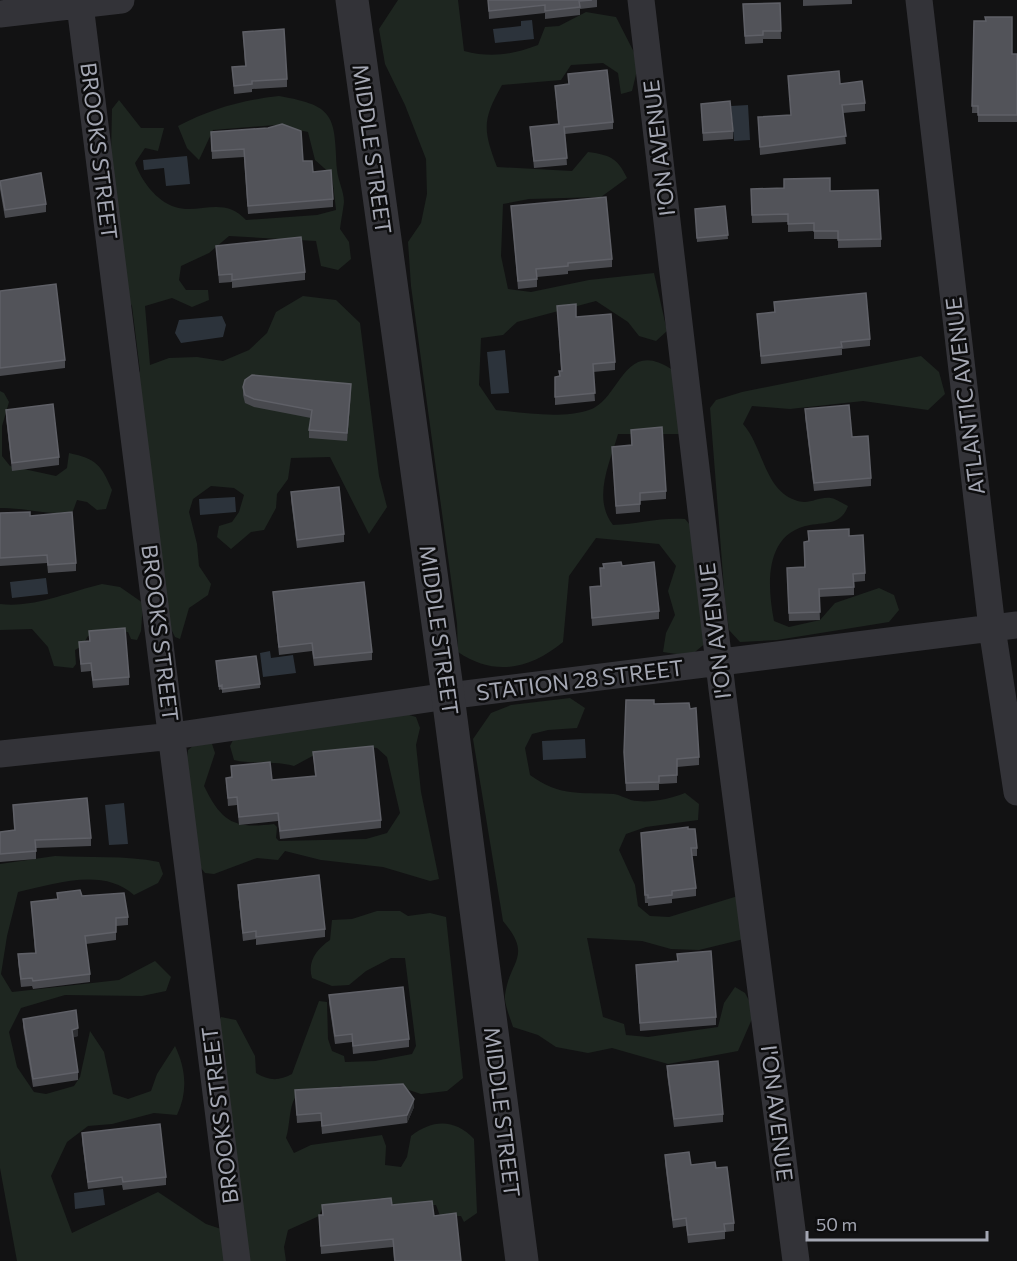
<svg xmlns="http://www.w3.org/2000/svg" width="1017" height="1261" font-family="Commissioner,sans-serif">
	<rect width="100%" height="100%" fill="#121213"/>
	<path fill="#1e2620" d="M398 0H458L464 51C491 58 511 55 538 45L545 27 559 26 586 12 616 17 639 62 632 91 621 94 618 73 603 63 571 65 561 80 502 85C482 120 483 130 497 167L572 171 588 152C609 155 617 157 627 178L601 197 529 199 503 204 501 256 508 289 531 292 589 280 654 273 667 331 656 341 639 336 628 322 596 301 517 322 503 335 481 338 479 385 496 410C524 413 562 419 589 410 621 400 623 335 674 371L681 434H618C610 463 592 498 613 525 638 524 661 517 685 519L698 534 707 642 690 656 663 652 666 633 675 615 668 591 676 566 659 544 596 538 569 576 563 642C530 669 495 677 458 652L457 623 411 286 408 242 421 223 427 194 426 159 405 105 385 64 379 29Z
		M279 96C337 106 334 117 337 170 338 181 344 191 344 202 343 211 341 220 340 229L349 242 351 259 338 270 321 266 316 241 229 236 209 253 181 266 179 280 186 290H208L209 300 192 307 172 298 145 306 150 365 169 358 197 357 223 361 249 350 267 333 276 312 303 296 336 300 360 323 379 476 387 507 369 534 330 457 291 458 288 479 277 494 276 508 264 530 251 532 231 549 217 537 219 526 232 522 239 512 244 495 234 488 211 486 193 499 189 512 197 544 199 566 211 584 208 595 189 608 180 639 175 637 168 623 136 378 140 371 132 306 123 291 111 155 112 109 119 100 141 128H164L158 151 145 148 135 163C141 180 156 201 175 207 199 215 223 195 246 220L317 215 336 210 332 175 315 160 308 132 276 125 213 130 199 160 187 148 178 126C211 109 242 100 279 96Z
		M921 356 939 372 945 394 928 410 863 401 790 409 752 406 743 424C763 446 764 489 795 500 809 506 818 496 831 498 837 499 843 504 848 506 841 525 827 522 810 525 764 533 767 585 774 621L789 627 820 620 835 603 879 588 894 595 899 610 889 622 777 640 740 642 729 630 725 601 710 408 716 400 742 392Z
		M0 391 4 393 9 402 2 426V456L10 466 56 476 67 468 69 453C97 459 101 465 112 490L106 509 97 510 87 502 77 500 73 511C51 517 24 507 0 508Z
		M102 584 120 587 143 603 141 631 137 640 131 639 128 632 88 636 82 646 75 650 76 664 73 668 54 666 48 647 32 629 0 630V604C35 608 68 592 102 584Z
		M570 698 585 708 577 728 548 730 532 734 525 748 530 775C560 797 580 792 614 794 620 795 625 798 631 800 648 804 669 799 685 793L699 804 698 820 646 827 626 834 619 850 635 885 638 906 650 916 669 917 738 896 744 939 699 950 671 949 642 941 587 938 603 1017 624 1024 626 1035 648 1037 718 1027 724 1003 735 987 745 993 755 1012 738 1051 668 1064 612 1048 588 1053 556 1047 538 1035 513 1027C510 1017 504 1004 505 995 510 959 533 957 503 921L473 739 491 713 511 705Z
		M406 714 416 717 420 728 416 745 421 792 439 879 430 881 383 867 321 860 285 851 278 860 257 858 214 874 205 873 197 863 184 777 188 750 195 744H212L215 753 204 786C222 823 235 829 274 824L277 827 276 838 279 841 366 839 387 833 400 813 387 757 377 748 367 747 318 753 294 766C275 760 254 765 234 760L230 746 234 738Z
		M55 856C89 858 125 855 159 862L163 874 158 883 134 895C103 867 55 884 18 892L7 936 1 974 12 992 119 980 155 961 171 977 166 991 142 996 65 995 21 1008 9 1032 17 1067 34 1092 46 1094 74 1086 80 1077 90 1031 104 1052 113 1094 128 1099 151 1091 157 1074 175 1046C186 1069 188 1092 177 1115L154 1113 112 1124 88 1126 67 1142 51 1176 72 1233 158 1192 206 1224 227 1231 230 1261H17L0 1168V864Z
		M377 911H400L408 916 430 913 446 917 463 1078 447 1091 421 1094 403 1088 360 1092 340 1086 295 1098C289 1107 290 1126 286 1138L294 1153 311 1145 382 1135 386 1146 385 1165 401 1167 407 1157 411 1136C433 1119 455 1119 474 1139L477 1213 464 1222 461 1216H440L436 1205 398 1206 380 1198 323 1206 319 1216 288 1230 284 1247 286 1261H242L217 1025 221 1017 236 1020 255 1056 256 1073C269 1081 279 1081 292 1074L319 1001 327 1002 328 1039 332 1051 344 1056 345 1062 375 1061 412 1054 416 1046 405 958H391L366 971 349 985 332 986 312 978C307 961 317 949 330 940L332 920 352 919Z"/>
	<path fill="#2c333b" d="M532 20 534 39 495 43 493 29 521 26V21Z
		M748 105 750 140 734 141 731 106Z
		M187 156 190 184 166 186 164 168 144 170 143 160Z
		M222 316 226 325 223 337 181 343 175 333 179 320Z
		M505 350 509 393 491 394 487 352Z
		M235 497 236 512 200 515 199 499Z
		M46 578 48 594 12 598 10 582Z
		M270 651 271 658 293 655 296 673 263 677 260 653Z
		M585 739 586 758 543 760 542 741Z
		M124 803 128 844 109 845 105 805Z
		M103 1189 105 1205 75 1209 74 1193Z"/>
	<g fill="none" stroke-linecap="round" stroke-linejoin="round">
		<path stroke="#333338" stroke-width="27" d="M641 0 722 689 796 1261
			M919 0 992 628 1017 792
			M80 5 237 1261
			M0 14 121 0
			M0 754 173 736 448 696 1017 625"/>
		<path stroke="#333338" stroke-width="33" d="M352 0 448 696 522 1261"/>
	</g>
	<path fill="#48494e" d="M488 0H597V7L580 9V15L545 19V13L489 19Z
		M803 0H852V4L803 6Z
		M780 3 781 39H763V43L745 44 743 4Z
		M974 21 1012 54H1017V122H978V113H972Z
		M243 32 287 79V87L252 89V92L234 94 232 67 245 66Z
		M568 74 613 122V129L565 134 567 165 534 168 530 127 558 124 555 86 569 84Z
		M788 76 840 84 865 103V111L843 113 846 144 760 155 758 117 791 115Z
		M701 104 733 131V139L703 141Z
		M211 132 303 161 333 199V207L248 214 244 157 212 159Z
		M0 181 46 204V212L5 218 0 189Z
		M751 189 830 191 881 239V247L838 248V239H814V231L788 232V222L752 223Z
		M511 206 612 259V267L568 271V274L537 277V287L518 289Z
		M725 206 728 239 697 242 695 209Z
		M216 246 305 272V280L232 288V282L219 283Z
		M0 291 65 360V368L0 376Z
		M774 302 870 339V346L842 349V355L761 364 757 314 774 313Z
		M557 306 576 317 615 362V370L593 372 595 401 555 405V377L559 376 561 371Z
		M243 387 351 392 347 441 309 438V430L311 418 254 407 245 403 243 395Z
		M805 409 852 437 871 478V486L814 491 805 417Z
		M6 410 59 457V465L12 471 6 418Z
		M631 430 666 491V499L640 501V512L616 514 612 447 631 445Z
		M291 492 344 534V542L297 548 291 500Z
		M0 513 30 516 76 563V571L48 573 47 563 0 566Z
		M808 531 849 536 865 573V581L854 582V595L819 597 820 620 789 621 787 576 804 567V550L808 541Z
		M622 566 659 611V619L592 626 590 587 601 586 600 568Z
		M273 592 372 652V660L314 666 312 651 279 655Z
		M89 631 129 677V685L93 688 91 671 81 672 79 650V642H89Z
		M216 661 260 684V688L222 693V689L219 690Z
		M654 704 690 709 699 757V765L677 767V783L659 784V790L626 791 624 752Z
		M313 752 381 820V828L280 839 278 821 239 825 237 805 228 806 226 778 231 777V766L272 780 315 776Z
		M13 805 91 838V846L36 848V859L0 862V832L14 830Z
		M688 829 697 848V856H692L696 888V896L672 899V903L648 906V903H645L641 833Z
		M238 885 325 929V937L256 945V939L243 941 238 893Z
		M57 893 82 896 128 917V925L116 926V940L86 944 90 974V982L33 989 32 986 21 987 18 962V954L35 953 31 902 57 899Z
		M677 954 716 1017V1025L640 1031 636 965 677 961Z
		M329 995 409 1039V1047L353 1054 352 1042 335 1044 329 1003Z
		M23 1019 78 1036 73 1037 78 1072V1080L33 1087 23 1027Z
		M667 1066 723 1114V1122L674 1127 667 1074Z
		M295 1090 414 1107 407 1123 322 1134 321 1121 297 1123Z
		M82 1133 166 1177V1185L123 1190 122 1185 88 1189 82 1141Z
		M665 1155 691 1165 716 1168 734 1223V1231L725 1232V1239L688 1243 686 1226 673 1228 665 1163Z
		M322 1205H392L434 1216 461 1261H394L393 1247 321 1254 319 1215H322Z"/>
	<path fill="#2e2f32" d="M351 384V392L347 441V433Z
		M78 1028V1036L72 1038V1030Z
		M414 1099V1107L407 1123V1115Z"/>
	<path fill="#525359" stroke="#5f6067" stroke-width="1.5" d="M488 0H592L579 1 580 7 545 11V5L489 11Z
		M780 3 781 31H763V35L745 36 743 4Z
		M985 17H1012V54H1017V115H978V106H972L974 21H986Z
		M284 29 287 79 252 81V84L234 86 232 67 246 66 243 32Z
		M607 70 613 122 564 127 567 158 534 161 530 127 559 124 555 86 569 84 568 74Z
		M839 71 840 84 862 81 865 103 842 105 846 136 760 147 758 117 791 115 788 76Z
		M730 101 733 131 703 133 701 104Z
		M282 124 301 131 303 161H312L313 172 331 170 333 199 248 206 244 149 212 151 211 132 268 128Z
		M41 173 46 204 5 210 0 181Z
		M830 178V191L878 190 881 239 838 240V231H814V223L788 224V214L752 215 751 189 784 188V179Z
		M606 197 612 259 568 263V266L536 269 537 279 518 281 511 206Z
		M725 206 728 235 697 238 695 209Z
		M301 237 305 272 232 280V274L219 275 216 246Z
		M56 284 65 360 0 368V291Z
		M866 293 870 339 841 342 842 347 761 356 757 314 775 312 774 302Z
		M576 304V317L611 314 615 362 593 364 595 393 555 397V377L560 376 559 371H562L557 306Z
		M252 375 351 384 347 433 309 430 312 410 254 399 245 395 243 387 245 380Z
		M53 404 59 457 12 463 6 410Z
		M849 405 852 437 868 436 871 478 814 483 805 409Z
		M662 427 666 491 640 493V504L616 506 612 447 632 445 631 430Z
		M339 487 344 534 297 540 291 492Z
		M30 512V516L72 512 76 563 48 565 47 555 0 558V513Z
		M849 529V536L863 535 865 573 853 574 854 587 819 589 820 612 789 613 787 568 805 567 804 542 809 541 808 531Z
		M621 562 622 566 654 562 659 611 592 618 590 587 601 586 600 568H604L603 564Z
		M364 582 372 652 314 658 312 643 279 647 273 592Z
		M125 628 129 677 93 680 91 663 81 664 79 642 90 641 89 631Z
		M256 656 260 684 222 689V685L219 686 216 661Z
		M626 700H654V704L689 703 690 709 696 708 699 757 677 759V775L659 776V782L626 783 624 752Z
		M373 746 381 820 280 831 278 813 239 817 237 797 228 798 226 778 232 777 231 766 270 762 272 780 316 776 313 752Z
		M87 798 91 838 35 840 36 851 0 854V832L15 830 13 805Z
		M688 827V829H695L697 848H691L696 888 672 891V895L648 898V895H645L641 833Z
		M319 875 325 929 256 937V931L243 933 238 885Z
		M80 890 82 896 124 893 128 917 116 918V932L85 936 90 974 33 981 32 978 21 979 18 954 36 953 31 902 58 899 57 893Z
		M711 951 716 1017 640 1023 636 965 678 961 677 954Z
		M403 987 409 1039 353 1046 352 1034 335 1036 329 995Z
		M76 1010 78 1028 72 1030 78 1072 33 1079 23 1019Z
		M718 1061 723 1114 674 1119 667 1066Z
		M403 1084 414 1099 407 1115 322 1126 321 1113 297 1115 295 1090Z
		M160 1124 166 1177 123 1182 122 1177 88 1182 82 1133Z
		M689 1152 691 1165 715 1162 716 1168 727 1167 734 1223 724 1224 725 1231 688 1235 686 1218 673 1220 665 1155Z
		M391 1198 392 1205 432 1201 434 1216 456 1213 461 1261H395L393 1239 321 1246 319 1215H323L322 1205Z"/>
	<g text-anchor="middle" stroke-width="5" stroke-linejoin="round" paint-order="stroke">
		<g font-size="22" fill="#a4a7b3" stroke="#0d0d0e">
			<text transform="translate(659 148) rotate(-97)" y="8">I'ON AVENUE</text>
			<text transform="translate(372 149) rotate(82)" y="8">MIDDLE STREET</text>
			<text transform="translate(99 151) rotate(83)" y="8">BROOKS STREET</text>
			<text transform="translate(965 396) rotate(-97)" y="8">ATLANTIC AVENUE</text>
			<text transform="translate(439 630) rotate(82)" y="8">MIDDLE STREET</text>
			<text transform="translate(715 631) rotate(-97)" y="8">I'ON AVENUE</text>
			<text transform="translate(160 633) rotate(83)" y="8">BROOKS STREET</text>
			<text transform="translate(580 680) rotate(-7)" y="8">STATION 28 STREET</text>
			<text transform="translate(502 1112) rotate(83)" y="8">MIDDLE STREET</text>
			<text transform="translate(777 1113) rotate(83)" y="8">I'ON AVENUE</text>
			<text transform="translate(220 1115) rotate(-97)" y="8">BROOKS STREET</text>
		</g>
	</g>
	<path d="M807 1231v9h180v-9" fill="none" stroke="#a4a7b3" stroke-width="3"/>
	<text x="816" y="1231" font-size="18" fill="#a4a7b3" stroke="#0d0d0e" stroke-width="4.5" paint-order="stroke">50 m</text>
</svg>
